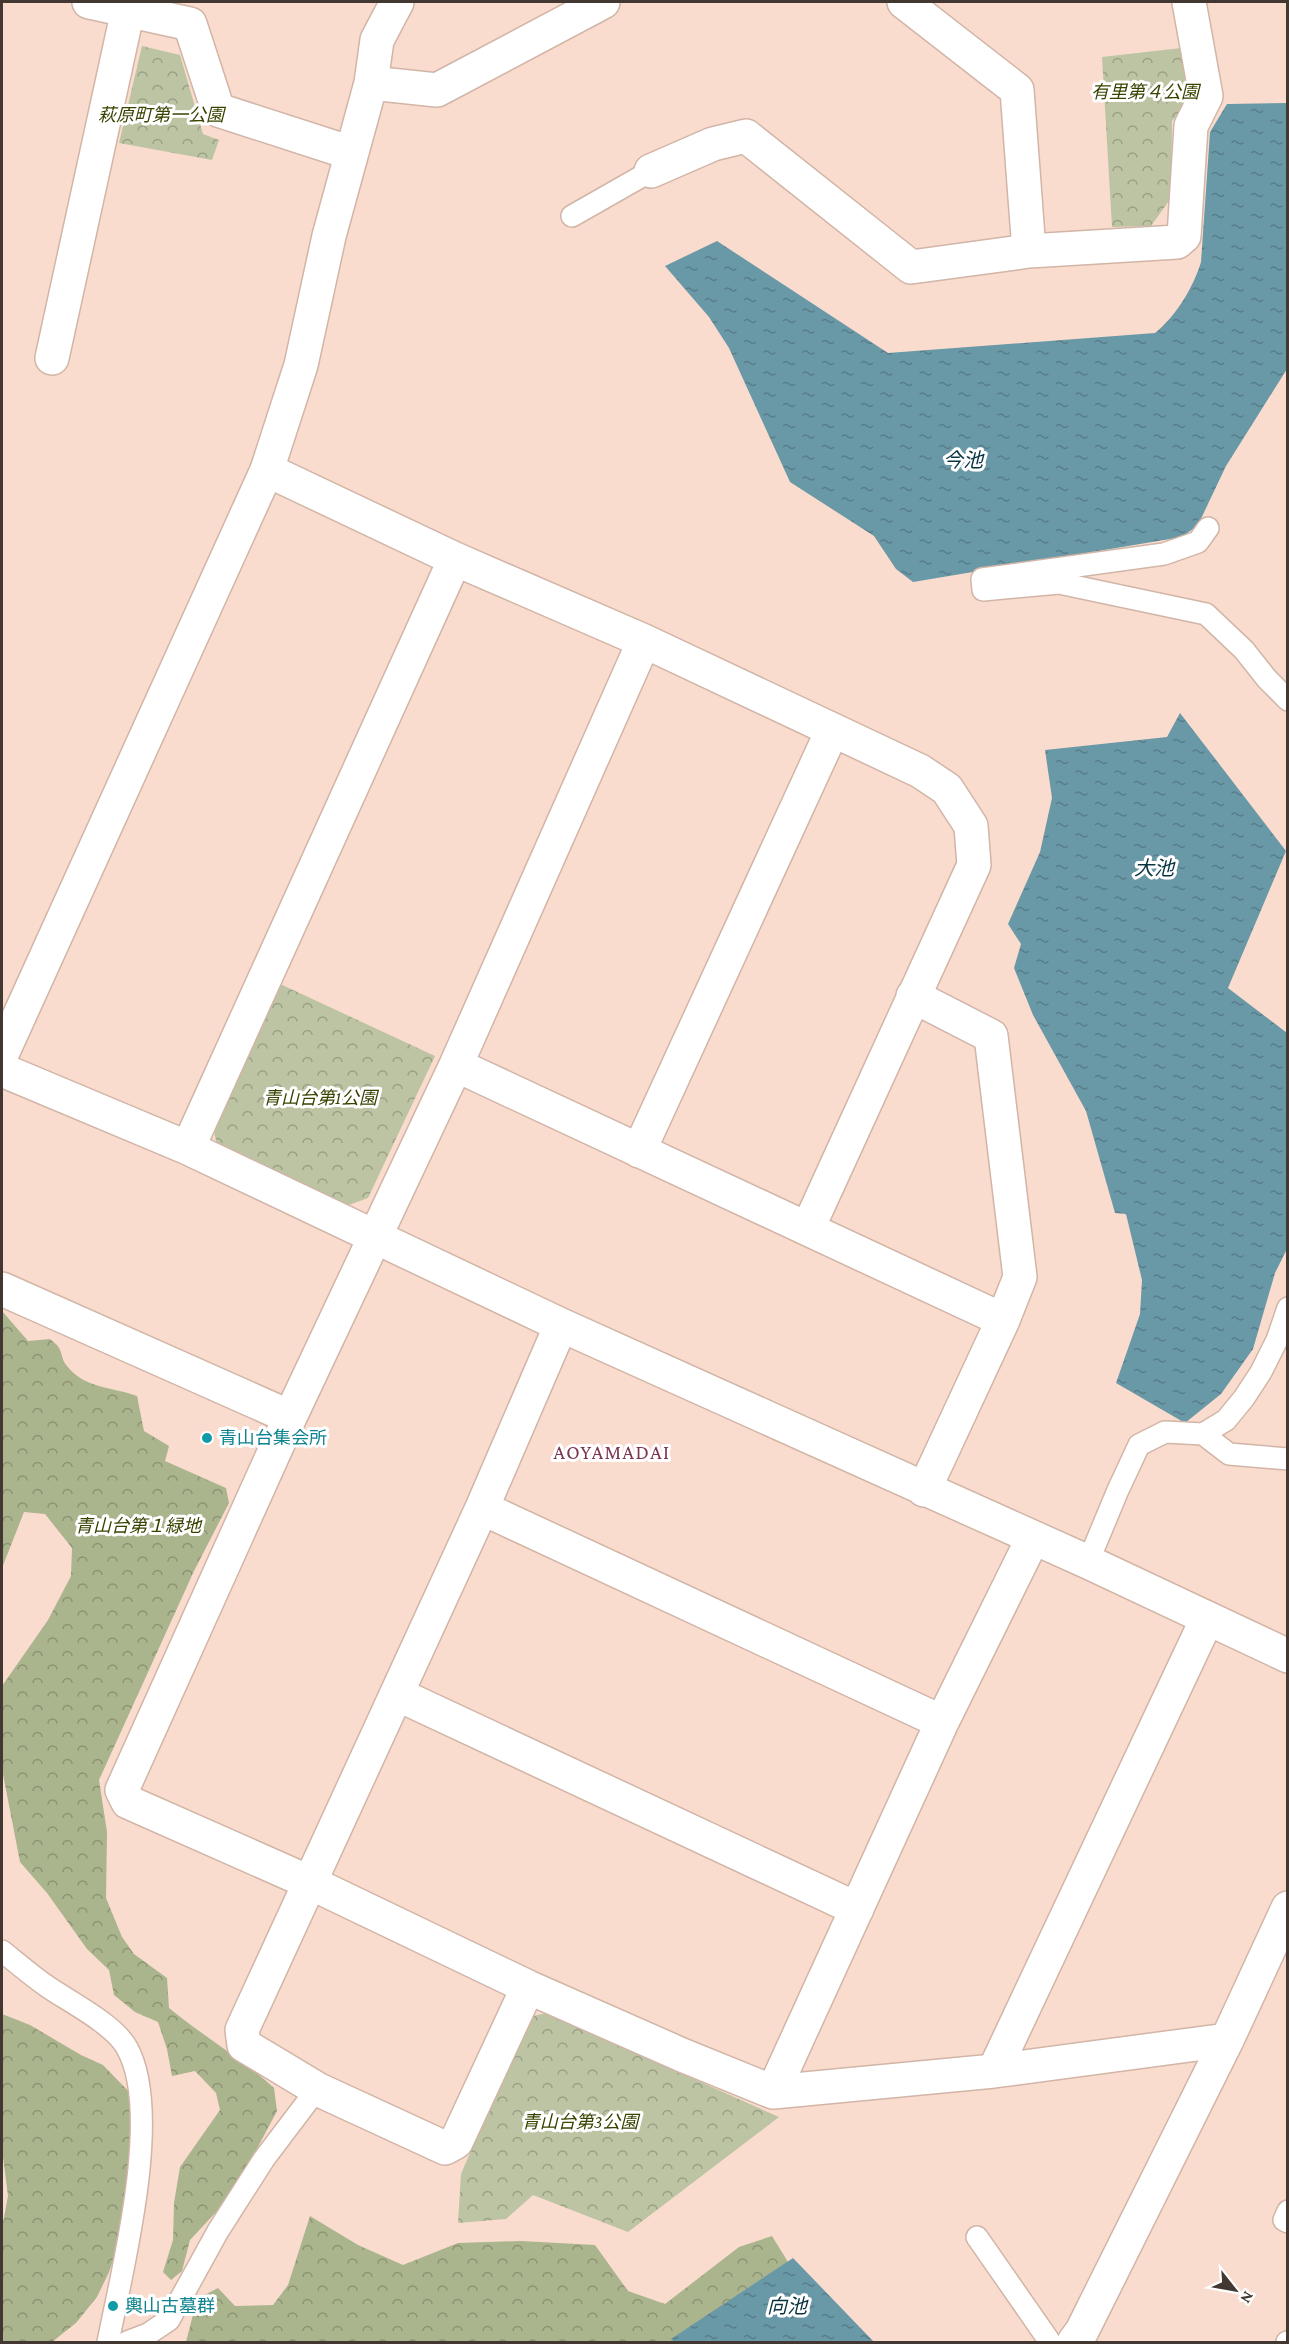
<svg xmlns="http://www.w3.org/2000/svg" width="1289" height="2344" font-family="'Crimson Pro','Noto Sans JP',serif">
	<defs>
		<pattern id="forest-crowns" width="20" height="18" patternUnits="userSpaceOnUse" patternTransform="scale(1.5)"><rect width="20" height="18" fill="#aab48d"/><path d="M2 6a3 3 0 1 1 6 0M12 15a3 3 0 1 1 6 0" fill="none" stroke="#8c9374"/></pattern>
		<pattern id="park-crowns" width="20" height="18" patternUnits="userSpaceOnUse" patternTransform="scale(1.5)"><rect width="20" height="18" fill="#bcc4a4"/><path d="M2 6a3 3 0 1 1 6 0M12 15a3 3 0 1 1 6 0" fill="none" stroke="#9aa086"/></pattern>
		<pattern id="water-ripples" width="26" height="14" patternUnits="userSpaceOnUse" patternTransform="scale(1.5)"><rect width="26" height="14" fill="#6998a7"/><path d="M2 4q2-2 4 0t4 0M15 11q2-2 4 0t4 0" fill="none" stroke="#587d89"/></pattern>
	</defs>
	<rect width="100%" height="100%" fill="#fadcce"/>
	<path fill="url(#forest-crowns)" d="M2 1311 28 1341 50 1339C66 1351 58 1355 67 1366 85 1389 113 1387 137 1396L144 1431 169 1446 165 1461 226 1488 229 1503 194 1571 99 1780 107 1832 106 1898 122 1937 134 1954 167 1978 169 2008C203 2036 241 2058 274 2088L277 2111 244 2173 217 2211 190 2240 182 2271 171 2280 163 2272 173 2240 174 2203 180 2167 220 2110 216 2093 195 2071 172 2076 167 2049 158 2022 135 2012 114 1995 109 1970 87 1949 47 1893 20 1862 2 1769V1686L48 1620 71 1576 72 1548 45 1514 24 1512 2 1568Z
		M2 2014 30 2025 81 2055 103 2065 134 2097 135 2129 122 2236 109 2272 97 2297 76 2323 52 2342H2V2228L8 2196 2 2149Z
		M310 2216 358 2245 403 2265 458 2243 521 2241 595 2245 628 2291 665 2304 739 2247 772 2236 788 2262 774 2342H186L197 2299 218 2288 235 2306 273 2305 288 2285Z"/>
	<path fill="url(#park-crowns)" d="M142 46 180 55 203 134 219 140 212 160 119 143Z
		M1181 48C1184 73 1192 102 1172 121L1171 198 1151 226 1112 227 1102 57Z
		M278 983 435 1056 368 1198 346 1206 217 1145 212 1123Z
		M546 2013 779 2117 628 2232 533 2195 506 2219 458 2223 461 2174 529 2017Z"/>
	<path fill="url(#water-ripples)" d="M1287 103V369L1226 466 1198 525 1182 537 913 582 896 569 874 536 790 482 729 348 709 317 665 266 717 241 888 353 1155 333C1176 316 1193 288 1201 262L1210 132 1227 104Z
		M1180 713 1286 851 1228 988 1287 1033V1249L1275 1273 1253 1349 1221 1394 1185 1423 1116 1383 1140 1314 1142 1280 1126 1214 1115 1213 1086 1111 1033 1015 1014 968 1021 944 1008 924 1040 852 1052 798 1045 750 1167 737Z
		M793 2258 874 2342H674L671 2339Z"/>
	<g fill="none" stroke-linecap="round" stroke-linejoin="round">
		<g stroke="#d1b5a7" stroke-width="24">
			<path id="service" d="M572 216 651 171
				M1208 528 1198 542 1164 554 982 579 983 590 1059 583 1206 614 1244 650 1267 679 1288 700
				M1203 1434 1229 1454 1288 1459
				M1088 1562 1118 1490 1139 1445 1165 1432 1203 1434 1226 1420 1244 1398 1261 1372 1277 1340 1288 1308
				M2 1951C17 1963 32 1976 48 1987 70 2002 115 2025 127 2048 163 2112 122 2271 108 2342
				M1288 2211 1284 2220 1288 2222
				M977 2237 1050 2342
				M127 2342 148 2334 169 2320 218 2231 264 2159 317 2089
				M1287 2342H1288"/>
		</g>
		<g stroke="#d1b5a7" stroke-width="36">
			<path id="minor" d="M89 2 190 24 218 110 351 153
				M397 2 377 40 371 83 329 236 301 365 267 470 455 559 644 641 920 771 947 789 971 826 974 865 808 1228
				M904 2 1017 90 1029 251
				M371 83 437 90 603 2
				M651 171 713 144 746 136 911 267 1029 251 1177 242 1184 236 1191 126 1206 96 1189 2
				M52 358 128 10
				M644 641 456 1065 290 1417 122 1790 128 1802 311 1883 528 1987 682 2055 773 2092 994 2071 1227 2040
				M913 996 991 1036 1020 1277 1003 1320 924 1490
				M456 1065 1003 1320
				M2 1070 188 1148 561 1325 1088 1562 1288 1656
				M188 1148 455 559
				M639 1151 832 731
				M2 1289 290 1417
				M482 1508 942 1722
				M397 1694 857 1909
				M528 1987 456 2142 445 2148 317 2089 244 2045 242 2030 482 1508 561 1325
				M994 2071 1207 1619
				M773 2092 942 1722 1033 1538
				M1074 2342 1082 2331 1227 2040 1288 1908"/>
		</g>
		<g stroke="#d1b5a7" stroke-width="36">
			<path id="tertiary" d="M2 1054 267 470"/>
		</g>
		<use href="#service" stroke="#fff" stroke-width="21"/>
		<use href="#minor" stroke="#fff" stroke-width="33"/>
		<use href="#tertiary" stroke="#fff" stroke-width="33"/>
	</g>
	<g fill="#0f9aa8" stroke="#fff" stroke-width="2">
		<circle cx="207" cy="1438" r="6"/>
		<circle cx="113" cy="2306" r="6"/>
	</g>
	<g text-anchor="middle" stroke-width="6" stroke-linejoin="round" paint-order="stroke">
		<g font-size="18" font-style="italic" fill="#394300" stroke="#fff">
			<text x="1145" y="98">有里第４公園</text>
			<text x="161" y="121">萩原町第一公園</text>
			<text x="320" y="1104">青山台第1公園</text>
			<text x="138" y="1532">青山台第１緑地</text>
			<text x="580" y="2128">青山台第3公園</text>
		</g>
		<g font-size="18" fill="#0d838f" stroke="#fff" text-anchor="start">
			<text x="219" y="1444">青山台集会所</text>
			<text x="125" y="2312">輿山古墓群</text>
		</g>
		<g font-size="20" font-style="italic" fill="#073441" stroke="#fff">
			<text x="963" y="467">今池</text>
			<text x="1154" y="875">大池</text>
			<text x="787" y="2313">向池</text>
		</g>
		<g font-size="20" letter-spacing="1.5" fill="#7b3651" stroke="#fff">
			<text x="612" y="1459">AOYAMADAI</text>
		</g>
	</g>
	<rect width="1289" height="2344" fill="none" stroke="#423731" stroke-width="6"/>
	<g transform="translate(1235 2290) rotate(121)" stroke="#ffffff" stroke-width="4.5" paint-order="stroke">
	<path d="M0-4.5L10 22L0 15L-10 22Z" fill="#423731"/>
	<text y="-9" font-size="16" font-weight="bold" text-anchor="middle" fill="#423731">N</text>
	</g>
</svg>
